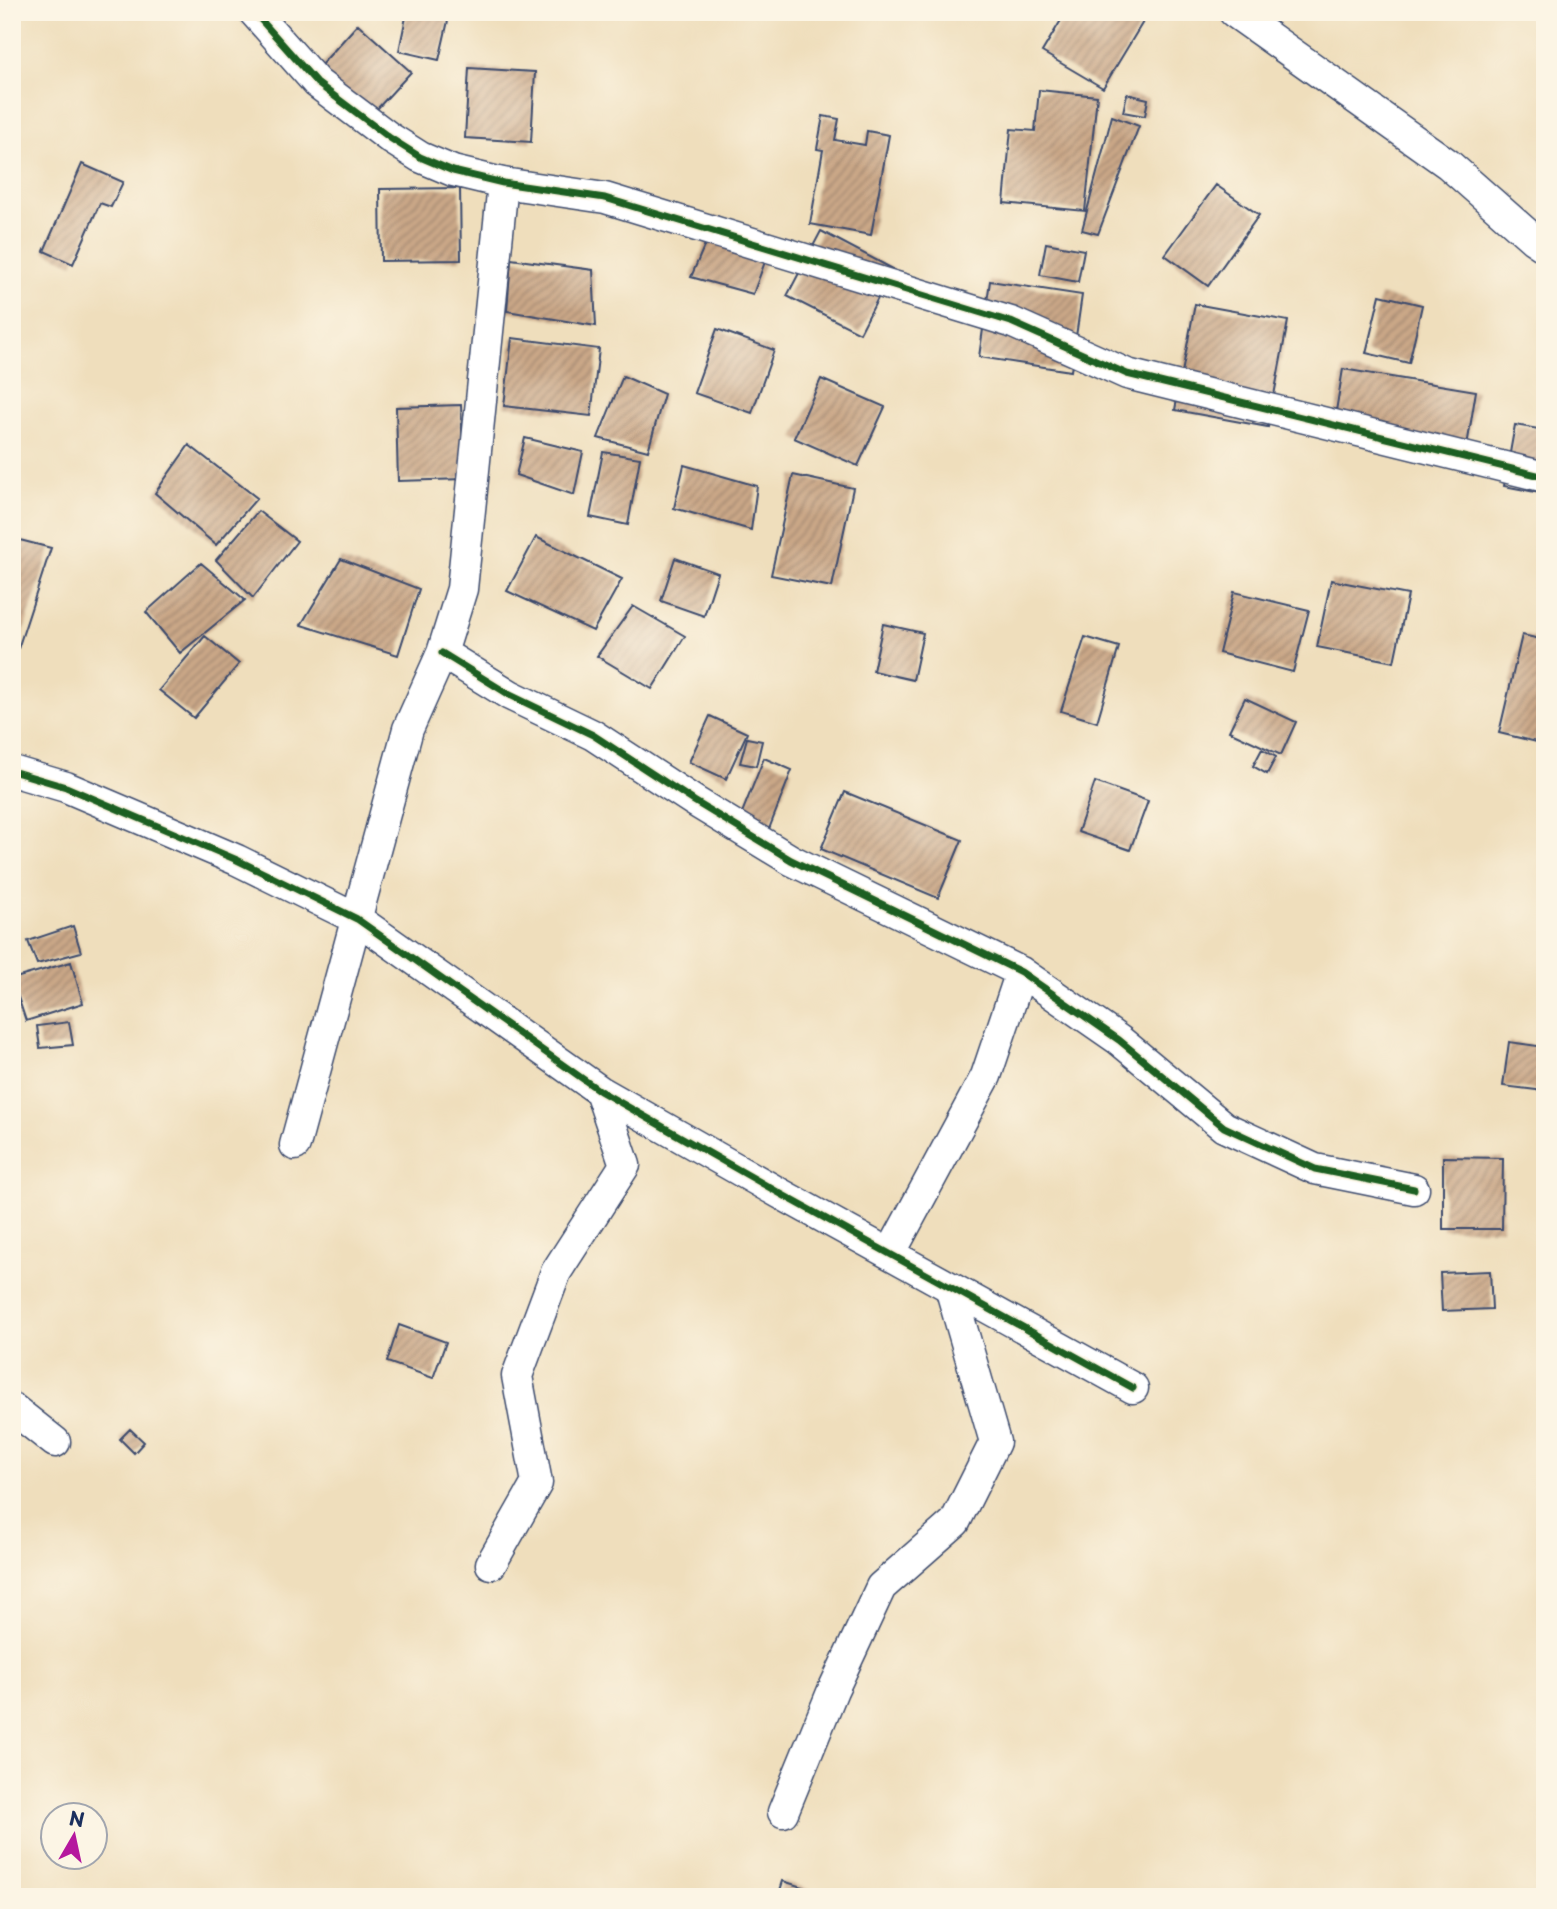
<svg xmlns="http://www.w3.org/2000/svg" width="1557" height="1909" font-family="'Playpen Sans',sans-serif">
	<defs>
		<pattern id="building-hatch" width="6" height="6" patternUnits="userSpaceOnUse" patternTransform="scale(1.75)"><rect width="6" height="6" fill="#caa787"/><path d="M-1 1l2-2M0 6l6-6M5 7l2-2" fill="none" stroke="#a38872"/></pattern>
	</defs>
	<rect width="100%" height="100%" fill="#fcf5e5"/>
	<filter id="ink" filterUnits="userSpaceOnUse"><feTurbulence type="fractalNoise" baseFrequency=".0143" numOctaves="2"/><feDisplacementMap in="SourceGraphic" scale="14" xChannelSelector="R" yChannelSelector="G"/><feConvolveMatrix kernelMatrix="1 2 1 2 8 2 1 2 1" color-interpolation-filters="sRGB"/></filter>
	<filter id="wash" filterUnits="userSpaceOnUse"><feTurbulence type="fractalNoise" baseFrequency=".00686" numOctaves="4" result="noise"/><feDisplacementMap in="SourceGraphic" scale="28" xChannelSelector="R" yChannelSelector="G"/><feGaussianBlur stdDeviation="1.57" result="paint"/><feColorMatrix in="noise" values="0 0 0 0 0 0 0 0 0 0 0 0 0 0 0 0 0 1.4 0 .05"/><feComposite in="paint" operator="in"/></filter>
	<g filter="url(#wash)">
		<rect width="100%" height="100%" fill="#efdebc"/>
		<g id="blocks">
			<path fill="url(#building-hatch)" d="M407 12H450L439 60 399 51Z
				M1066 12H1149L1103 88 1042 52Z
				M358 24 411 72 364 123 311 76Z
				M469 68 535 72 531 142 465 138Z
				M1039 90 1097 96 1085 211 1004 203 1011 129 1035 131Z
				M1127 94 1148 99 1145 116 1123 112Z
				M823 116 839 119 835 140 865 145 867 131 889 135 871 235 810 224 823 150 817 149Z
				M1112 116 1139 126 1098 234 1082 230Z
				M82 164 123 182 111 207 100 203 73 264 44 251Z
				M1216 185 1259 215 1208 286 1165 255Z
				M460 188 461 260 381 261 380 189Z
				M717 216 772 243 753 294 691 277Z
				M821 231 893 269 860 333 787 296Z
				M1046 243 1084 250 1078 282 1040 275Z
				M511 259 593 270 596 326 507 311Z
				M990 281 1082 295 1071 371 979 357Z
				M1380 295 1422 305 1409 363 1366 353Z
				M1195 304 1288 321 1268 427 1175 410Z
				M717 329 774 350 752 413 694 393Z
				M512 338 599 349 591 416 504 406Z
				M1343 369 1476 391 1467 446 1334 423Z
				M623 376 664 394 648 451 598 438Z
				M821 379 885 407 858 466 794 438Z
				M461 405 464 479 398 481 396 407Z
				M1515 425 1545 430V494L1504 486Z
				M525 438 583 452 574 495 516 475Z
				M189 445 257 498 216 545 155 493Z
				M603 452 640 458 628 525 590 517Z
				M684 465 757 486 751 530 674 508Z
				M793 475 853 488 832 587 771 575Z
				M258 511 297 541 253 598 216 560Z
				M536 537 622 579 593 631 507 591Z
				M12 538 51 548 13 664H12Z
				M675 558 718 573 704 616 661 601Z
				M341 559 419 589 398 655 301 625Z
				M201 563 245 600 180 653 146 612Z
				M1331 580 1408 595 1394 662 1317 647Z
				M1234 592 1309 610 1293 672 1219 653Z
				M633 606 685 636 652 689 597 656Z
				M883 624 923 633 913 680 873 671Z
				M1522 635 1545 640V744L1499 733Z
				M205 636 239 664 194 718 159 690Z
				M1085 637 1119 647 1097 722 1061 711Z
				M1245 698 1296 722 1281 755 1229 731Z
				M710 716 747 733 726 779 689 762Z
				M747 738 762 741 756 766 740 763Z
				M1262 749 1276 757 1267 774 1253 766Z
				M764 758 792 770 769 829 740 818Z
				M1095 782 1148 801 1130 850 1078 832Z
				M845 792 962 840 938 898 821 849Z
				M73 926 81 952 37 964 28 941Z
				M71 962 83 1003 26 1021 12 979Z
				M69 1022 73 1045 40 1048 37 1026Z
				M1509 1042 1545 1047V1091L1503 1086Z
				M1443 1157 1503 1158 1502 1229H1443Z
				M1490 1271 1492 1309 1442 1311 1440 1273Z
				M399 1325 446 1342 433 1378 387 1362Z
				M130 1429 144 1442 134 1453 120 1439Z
				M783 1881 808 1889 805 1897H778Z"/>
		</g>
	</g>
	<g filter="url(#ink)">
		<use href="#blocks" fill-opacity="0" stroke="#3b496c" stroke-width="2"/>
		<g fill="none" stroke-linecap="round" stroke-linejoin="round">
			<g stroke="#3b496c" stroke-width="33">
				<path id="street" d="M254 12 317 83 390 138 420 157 453 171 503 183 605 198 1011 322 1127 374 1545 477
					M1234 12 1448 164 1533 239 1545 247
					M442 653 510 695 593 735 694 801 791 860 1021 972 1119 1040 1224 1127 1315 1169 1414 1189
					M12 771 66 787 237 860 357 919 600 1091 781 1194 1133 1388
					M295 1145 408 729 442 653 462 589 503 183
					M890 1254 986 1076 1021 972
					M12 1408 55 1442
					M491 1564 537 1483 517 1376 556 1272 625 1165 600 1091
					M783 1812 833 1690 881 1587 955 1522 995 1442 950 1287"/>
			</g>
			<use href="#street" stroke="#fff" stroke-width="30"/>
			<g stroke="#fcf5e5" stroke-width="11">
				<path id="cycleway" d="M254 12 317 83 390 138 420 157 453 171 503 183 605 198 1011 322 1127 374 1545 477
					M442 653 510 695 593 735 694 801 791 860 1021 972 1119 1040 1224 1127 1315 1169 1414 1189
					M12 771 66 787 237 860 357 919 600 1091 781 1194 1133 1388"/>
			</g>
			<use href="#cycleway" stroke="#1b5e20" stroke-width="7"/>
		</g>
	</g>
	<rect width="1557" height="1909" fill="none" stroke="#fcf5e5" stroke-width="42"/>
	<g transform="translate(74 1836) rotate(9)"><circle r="33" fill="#fcf5e5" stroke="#a2a6af" stroke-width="2"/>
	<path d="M0-5L12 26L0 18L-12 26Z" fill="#b5179e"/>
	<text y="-10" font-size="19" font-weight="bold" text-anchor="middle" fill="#1b2f5e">N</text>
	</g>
</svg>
